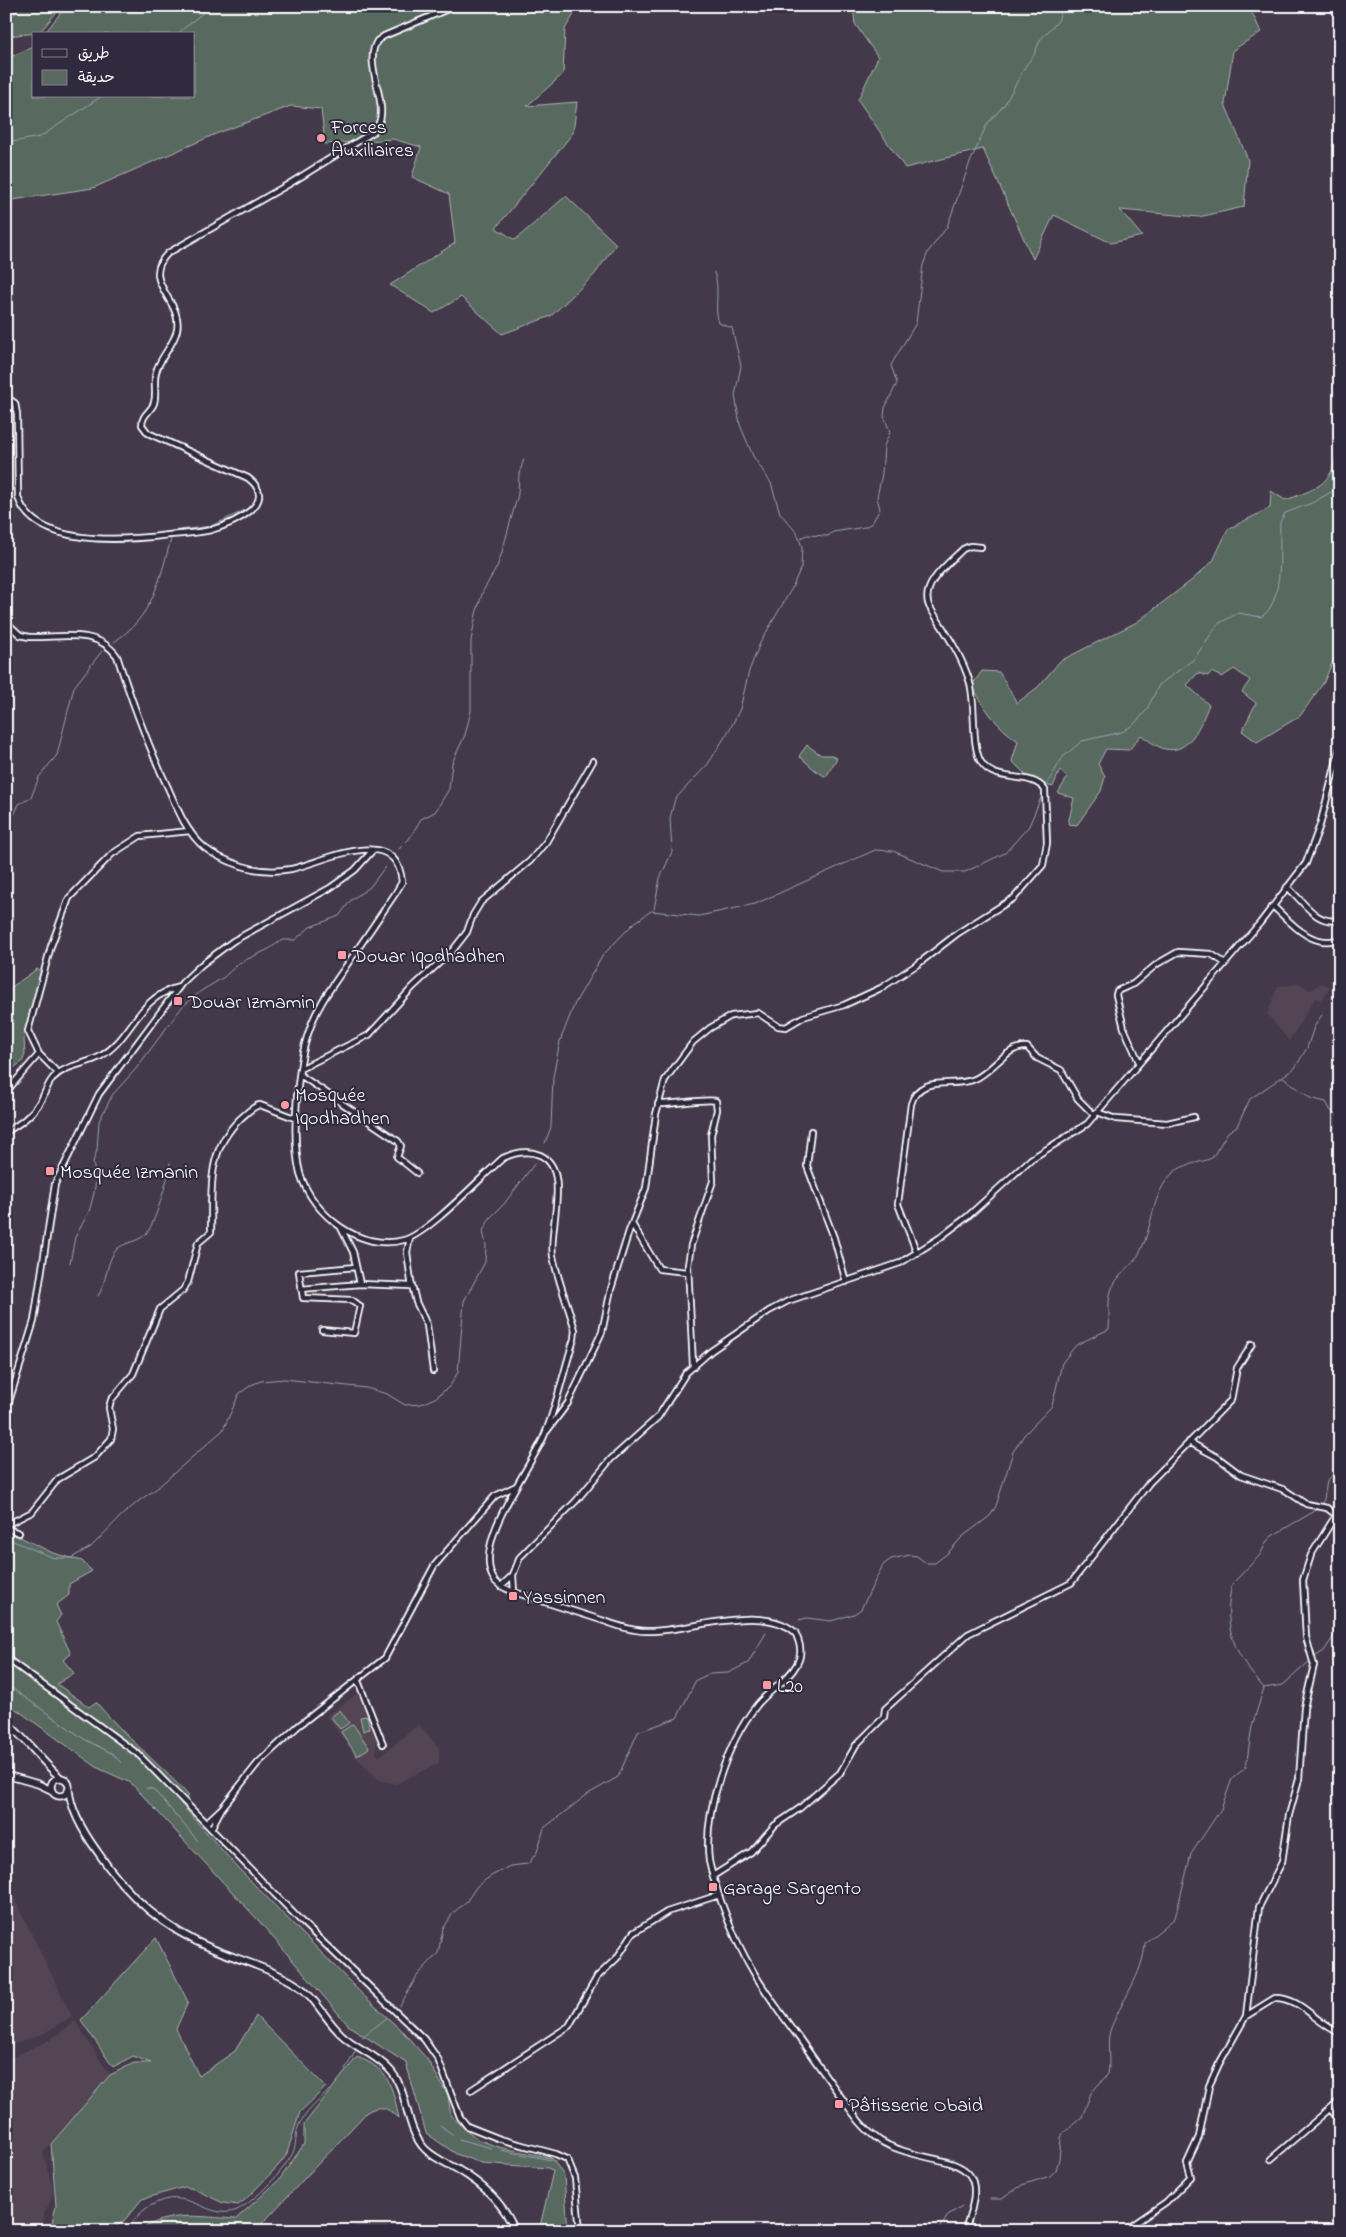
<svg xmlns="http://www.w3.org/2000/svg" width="1346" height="2237" font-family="'Indie Flower','Playpen Sans Arabic',sans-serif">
	<rect width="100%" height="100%" fill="#44394a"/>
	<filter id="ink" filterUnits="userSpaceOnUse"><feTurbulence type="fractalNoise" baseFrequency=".02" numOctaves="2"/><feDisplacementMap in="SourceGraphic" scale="10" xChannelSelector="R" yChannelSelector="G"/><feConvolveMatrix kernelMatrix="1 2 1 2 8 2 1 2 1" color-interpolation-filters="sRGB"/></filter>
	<g filter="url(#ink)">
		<path fill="#524453" d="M1322 983 1331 987 1321 1000 1315 998 1289 1041 1267 1014 1278 986 1301 984 1310 990Z
			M358 1693 377 1736 376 1752 379 1757 419 1724 439 1748V1763L396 1784 379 1780 357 1758 327 1716Z
			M6 1882 72 2016 43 2034 6 2047Z
			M75 2021 110 2075 43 2152 53 2191 51 2201 44 2214 43 2231H6V2060L50 2040Z
			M371 2223 387 2225 389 2231H348L357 2224Z"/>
		<path fill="#596960" stroke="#acb4b0" d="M20 6H62L39 33 6 36V25Z
			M66 6H579L565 29 563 74 527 106 577 102 573 133 496 228 515 240 566 196 616 244 595 274 551 316 502 334 461 297 434 313 390 285 455 243 449 194 412 177 421 147 393 139 325 144 321 109 291 106 218 133 93 188 6 201V59L34 46V96H194V34H44Z
			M853 6H1249L1261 32 1233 50 1225 104 1248 160 1244 207 1199 217 1120 210 1142 236 1111 243 1054 215 1033 259 983 149 905 168 858 100 878 57 855 24Z
			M1340 421V644L1324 682 1300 716 1257 742 1242 731 1256 703 1242 692 1250 680 1234 669 1222 677 1211 672 1208 676 1198 673 1187 685 1209 705C1201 723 1190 755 1165 749 1157 747 1148 740 1141 735L1129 750 1106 749 1098 764 1105 777 1101 791 1077 825 1068 824 1074 798 1058 793 1067 778 1060 770 1053 787 1033 782 1012 761 1018 741C997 727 983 707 972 685L982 671 999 672 1017 703 1038 687 1060 661 1137 622 1192 580 1213 561 1228 529 1270 508 1271 491 1285 500C1339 483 1334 472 1340 421Z
			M807 745 821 755H832L837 758 826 777 815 770 799 756Z
			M37 969 41 972 24 1038 25 1055 22 1062 6 1073V991Z
			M6 1522 16 1535 53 1553 82 1561 92 1571 69 1584V1595L56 1605 61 1615 56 1622 71 1654 63 1660 74 1673 57 1684 89 1707 96 1702C124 1736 159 1763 189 1796L180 1803 240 1870 362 1994 404 2033 427 2059 448 2095 451 2116 477 2139 498 2147 552 2158 564 2176 568 2231H539L553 2171 548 2168 481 2163 456 2154 426 2133 406 2063 349 2026 258 1920 131 1783 98 1768 6 1702Z
			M340 1710 349 1723 340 1729 331 1717Z
			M367 1716 370 1729 363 1731 360 1717Z
			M353 1724 369 1748 357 1756 341 1732Z
			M156 1938 188 2002 176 2029 199 2076 235 2051 256 2016 326 2087 300 2112 286 2156 278 2166 245 2200 238 2205 223 2203 194 2189 185 2187 142 2199 123 2222 109 2231H50L56 2206 51 2144 110 2075 134 2063H151L133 2056 113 2067 81 2020Z
			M357 2057C390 2069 392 2087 399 2118 387 2108 381 2104 367 2112L255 2231H139C169 2210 201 2217 236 2219L280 2179 304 2144V2124Z"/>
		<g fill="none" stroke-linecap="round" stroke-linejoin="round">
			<path stroke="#97a4b0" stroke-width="1" d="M177 34 211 6
				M6 143 40 137 102 96
				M171 531 211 526 247 509 256 499
				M800 538 807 535 828 536 833 532 865 527 872 523 880 509 877 497 882 474 884 446 890 432 884 416 885 408 897 383 891 365 916 323 923 265 928 252 947 227 969 165 987 124 1005 104 1026 65 1034 55 1040 40 1058 21 1063 6
				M114 642C153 616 159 582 171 539
				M1045 787 1063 757 1082 741 1122 732 1134 724 1146 711 1159 685 1194 659 1218 624 1238 613 1261 617C1285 602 1279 547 1280 522L1285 513 1312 503 1340 487
				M6 821 14 815 19 804 31 798 39 777 57 755 74 687 102 651
				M399 849 409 839 421 819 435 812 449 789 452 763 465 735 471 711V641L476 614 483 591 497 567 502 552 518 494 519 474 524 459
				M654 909 660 878 672 852 670 818 675 799 708 764 731 727 740 709 749 671 760 643 792 588 801 567 802 547 797 533 780 513 771 483 753 456 740 425 735 395 741 366 732 328 719 323C713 307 721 291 714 272
				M1283 1077 1310 1098 1326 1102 1331 1111 1340 1116
				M545 1143 551 1127 553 1077 560 1041 575 1003 603 955 633 924 651 911 699 916 755 904 875 850 893 851 943 872H965L1005 853 1029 826 1043 793
				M70 1263 75 1237 89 1212 94 1193 96 1180 93 1162 97 1150 99 1121 113 1094 135 1070 182 1007 201 991 224 977 239 963 269 949 282 940H295L310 927 339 916 351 900 370 887 385 867
				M98 1296C107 1283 106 1260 117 1249 125 1242 137 1242 145 1235 154 1228 169 1176 170 1163
				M1323 1505 1327 1481 1340 1467
				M6 1538 54 1558H71L91 1547 121 1516 140 1500 156 1489 223 1430 239 1394 251 1385 261 1381 284 1379 366 1388 387 1394 405 1405 421 1404 435 1398 450 1386 458 1372 464 1301 485 1262 486 1245 483 1231 490 1218 504 1204 535 1163
				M799 1620 807 1618 831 1621 854 1614 861 1609 883 1565 891 1559 910 1555 917 1556 926 1563H935L948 1553 962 1537 990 1516 996 1506 1013 1452 1024 1435 1052 1406 1062 1363 1076 1345 1109 1329C1110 1316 1107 1303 1111 1291 1116 1275 1131 1268 1139 1254 1153 1229 1151 1193 1173 1173 1184 1163 1198 1164 1212 1158L1228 1132 1237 1126 1250 1099 1295 1068 1307 1048 1314 1027 1322 1015
				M1313 1658 1324 1651 1340 1627
				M6 1684 84 1739 113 1754 121 1763
				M1264 1688 1283 1685 1310 1661
				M146 1788 153 1789 198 1841
				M400 2006 417 1976 438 1953 443 1929 453 1913 466 1902 477 1886 491 1876 510 1866 528 1864 537 1852 544 1828 588 1794 618 1777 638 1732 677 1718 696 1680 709 1674 728 1673 748 1663 766 1633
				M362 2037 388 2017
				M345 2070 356 2050
				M440 2125 453 2135
				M459 2139 491 2148
				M501 2150 556 2161
				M990 2199H1002L1022 2185 1050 2176 1056 2170 1059 2159 1061 2138 1063 2133 1082 2117 1091 2093 1108 2074C1111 2060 1106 2045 1110 2031 1120 2002 1144 1974 1145 1943L1175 1918 1191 1854 1221 1809 1232 1779 1246 1767 1252 1726 1264 1688C1235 1655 1222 1629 1232 1584L1260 1555 1267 1541 1272 1536 1320 1508
				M122 2231C132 2224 139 2212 150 2206 188 2183 207 2222 237 2210 253 2203 288 2167 294 2150 297 2141 295 2130 301 2121 308 2110 320 2100 329 2090
				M939 2231 948 2215 962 2206"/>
			<g stroke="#fff" stroke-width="8">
				<path id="minor" d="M6 397 15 403 17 414 18 497C34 549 128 540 169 535 183 534 197 533 211 530 232 524 281 503 248 478L148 433 142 425C142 414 151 412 154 403 157 393 153 382 156 372 160 357 174 345 177 330 183 299 139 282 168 253L289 184 373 132C396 111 361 67 377 41L384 36 455 6
					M6 622 20 635 29 637C60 638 96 627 117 656 132 702 148 746 169 790 178 811 187 833 205 848 215 856 230 862 242 866 258 871 275 872 291 869 324 862 397 822 402 882L395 894C378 919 361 944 344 969 331 988 316 1008 309 1031 297 1064 291 1139 300 1173 312 1215 361 1252 404 1240 429 1233 480 1178 503 1158 514 1153 528 1150 540 1155 572 1169 548 1229 553 1256 558 1281 568 1305 575 1330L574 1339C564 1370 557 1404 545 1434 532 1467 469 1545 495 1581 500 1587 507 1589 514 1592 542 1601 570 1610 598 1619 613 1624 630 1631 646 1631 686 1633 761 1602 795 1632 800 1643 803 1653 797 1664 788 1681 769 1690 757 1705 727 1742 703 1812 709 1861 712 1875 717 1890 722 1904 741 1959 765 1992 799 2038 819 2066 838 2094 859 2121 868 2131 876 2140 888 2145 938 2169 999 2148 964 2231
					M1287 887C1304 901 1315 925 1340 920
					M1273 906C1291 923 1312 949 1340 939
					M39 1054 58 1073
					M1139 1062 1124 1028 1116 995 1117 991 1133 984 1157 964 1178 952 1211 954 1225 963
					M300 1069 369 1035 413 987 453 950 467 932 473 915 481 902 530 861 546 842 593 761
					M300 1075 398 1141 401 1146 397 1157 417 1173
					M6 1092 39 1054 28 1031 51 946 69 898 112 854 140 836 190 831
					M658 1104C670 1105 708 1098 716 1101L717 1110 711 1135 713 1181 691 1245 688 1265 693 1366
					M1097 1112 1116 1119 1167 1123 1194 1117
					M811 1131 807 1166 834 1238 846 1282
					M6 1132C21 1123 31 1116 40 1102 45 1094 47 1085 53 1078 66 1064 86 1065 101 1056 134 1036 136 998 179 987
					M632 1224 659 1269 687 1272
					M341 1228 353 1252 360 1284 412 1286
					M410 1238 407 1252 411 1281 416 1302 427 1325 433 1371
					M917 1253 898 1204 911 1104C920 1073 952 1089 975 1079 993 1071 1006 1046 1027 1047L1037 1058 1061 1070 1078 1099 1095 1116
					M301 1289 360 1284
					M322 1330 354 1333 360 1306 352 1300 303 1298 299 1272 356 1267
					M6 1411 34 1321 55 1184 99 1094 182 983 201 965 233 941 330 888 355 870 373 850
					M547 1431 568 1403 602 1332 611 1289 629 1231 646 1188 656 1114 665 1080 693 1042 710 1028 731 1016 758 1013 778 1026 786 1027 803 1017 844 1005 881 988 918 964 958 933 1014 898 1043 865 1047 843 1045 790C1031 770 995 785 981 762 971 746 976 705 970 683 962 655 944 630 929 606 920 584 949 563 963 549L970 546 981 547
					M6 1525 32 1512 58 1479 95 1457 111 1439 113 1429 109 1408 111 1400 133 1374 160 1309 183 1290 188 1282 198 1243 211 1232C212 1188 206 1151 241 1118 247 1113 253 1106 260 1105L297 1119
					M6 1528 19 1533
					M513 1575 520 1557 576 1501 611 1459 658 1417 686 1373 711 1351 769 1311 788 1301 900 1263 938 1239 967 1217 1031 1159 1087 1124 1260 923 1306 863 1320 825 1340 748
					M501 1586 513 1575 514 1592
					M6 1658 138 1754 302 1922 424 2039 438 2059 460 2117 467 2126 500 2139 556 2154 567 2159 575 2178 580 2231
					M358 1681 383 1744
					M222 1808 258 1763 297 1727 385 1658 434 1566 495 1496 516 1486
					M206 1823 222 1808 211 1829
					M713 1876 751 1852 775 1825 800 1808 840 1773 856 1745 884 1717 885 1709 968 1634 1071 1583 1149 1483 1231 1400 1237 1368 1252 1344
					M1246 2016 1275 1998C1301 1997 1316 2024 1340 2033
					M471 2090 569 2026 597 1977 617 1958 633 1933 667 1912 719 1895
					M1331 2110 1340 2121
					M1271 2159 1340 2100
					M1124 2231 1166 2202 1191 2177 1187 2163 1199 2137 1209 2086 1219 2064 1246 2016 1259 1907 1282 1862 1289 1815 1299 1779 1304 1708 1314 1665 1306 1637 1303 1580 1311 1555 1336 1515 1327 1508 1306 1504 1285 1490 1241 1475 1217 1457 1189 1442"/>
			</g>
			<g stroke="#fff" stroke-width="9">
				<path id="major" d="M6 1722C27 1739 41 1762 61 1778
					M6 1775 38 1784 51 1790
					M51 1787a9 9 0 1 1 18 0a9 9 0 1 1-18 0Z
					M69 1790C71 1812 84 1833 97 1851 126 1895 164 1929 213 1949 240 1960 272 1969 297 1985 316 1997 325 2020 342 2035 356 2048 374 2054 388 2068 410 2089 403 2126 425 2149 434 2158 446 2163 457 2169 483 2184 504 2203 515 2231"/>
			</g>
			<use href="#minor" stroke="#2f2a3d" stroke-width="4.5"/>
			<use href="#major" stroke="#2f2a3d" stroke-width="5.5"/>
		</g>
	</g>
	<g fill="#ff9aa2" stroke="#2f2a3d" stroke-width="2">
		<circle cx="321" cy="138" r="5"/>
		<rect x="337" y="950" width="10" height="10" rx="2.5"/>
		<rect x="173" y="996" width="10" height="10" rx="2.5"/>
		<circle cx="285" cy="1105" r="5"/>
		<rect x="45" y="1166" width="10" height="10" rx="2.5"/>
		<rect x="508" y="1591" width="10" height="10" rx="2.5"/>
		<rect x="762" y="1680" width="10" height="10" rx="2.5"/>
		<rect x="708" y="1882" width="10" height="10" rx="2.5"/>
		<rect x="834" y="2099" width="10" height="10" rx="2.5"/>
	</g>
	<g text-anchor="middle" stroke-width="4" stroke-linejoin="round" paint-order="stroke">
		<g font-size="20" fill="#fff" stroke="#2f2a3d" text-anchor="start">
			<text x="331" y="133">Forces<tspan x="331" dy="23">Auxiliaires</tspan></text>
			<text x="352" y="962">Douar Iqodhadhen</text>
			<text x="188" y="1008">Douar Izmamin</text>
			<text x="295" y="1101">Mosquée<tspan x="295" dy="23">Iqodhadhen</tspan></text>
			<text x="60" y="1178">Mosquée Izmanin</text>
			<text x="523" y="1603">Yassinnen</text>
			<text x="777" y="1692">L20</text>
			<text x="723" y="1894">Garage Sargento</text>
			<text x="849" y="2111">Pâtisserie Obaid</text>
		</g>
	</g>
	<rect width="1346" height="2237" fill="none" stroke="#2f2a3d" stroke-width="25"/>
	<rect x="12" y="12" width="1321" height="2212" fill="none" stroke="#fff" stroke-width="2" filter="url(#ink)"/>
	<rect x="32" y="32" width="162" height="65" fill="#2f2a3d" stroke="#827f8b"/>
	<rect x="42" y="49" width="25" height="8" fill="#2f2a3d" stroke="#827f8b"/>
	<text x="78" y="58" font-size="15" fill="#ffffff">طريق</text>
	<rect x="42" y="70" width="25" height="15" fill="#596960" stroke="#827f8b"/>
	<text x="78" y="82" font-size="15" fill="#ffffff">حديقة</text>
</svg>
